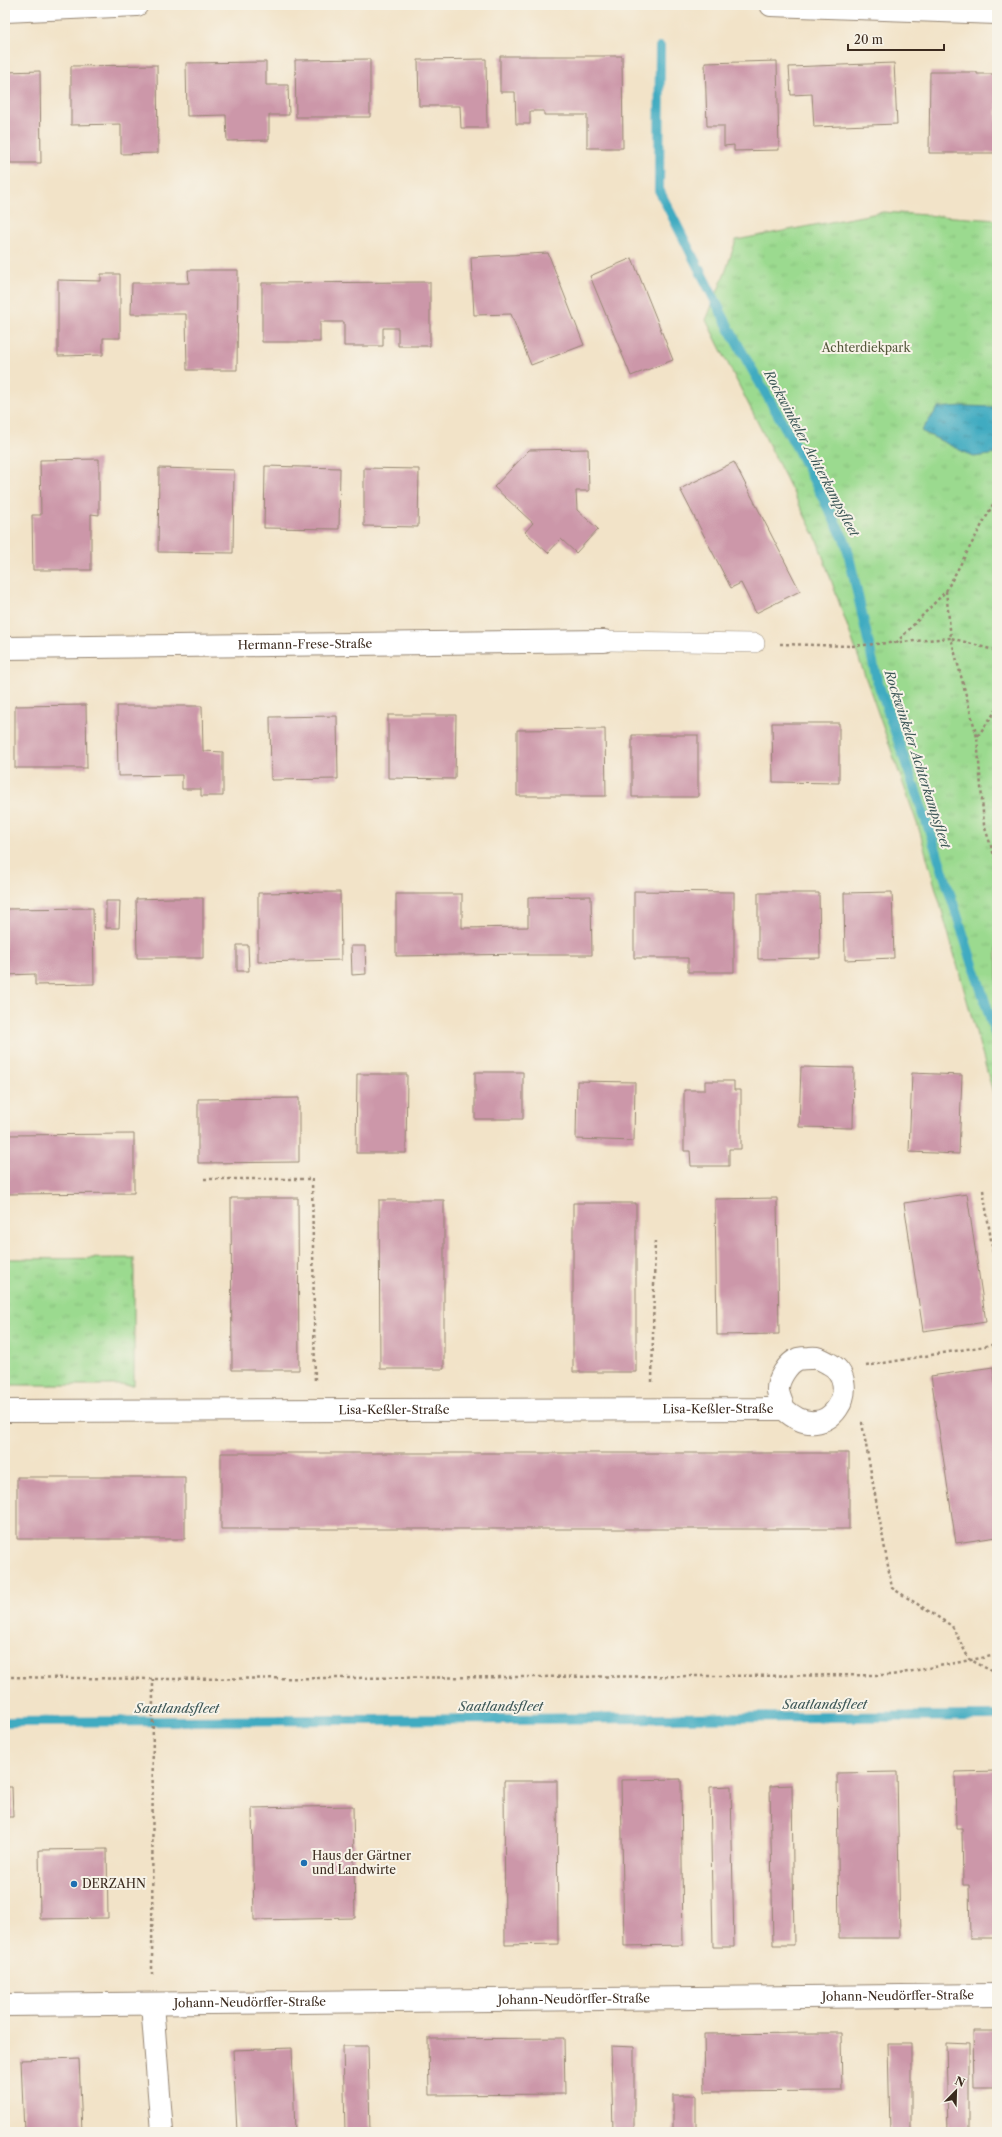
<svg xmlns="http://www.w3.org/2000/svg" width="1002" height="2137" font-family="'Libre Caslon Text',serif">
	<defs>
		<pattern id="park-tufts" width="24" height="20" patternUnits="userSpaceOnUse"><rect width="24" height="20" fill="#9bda8f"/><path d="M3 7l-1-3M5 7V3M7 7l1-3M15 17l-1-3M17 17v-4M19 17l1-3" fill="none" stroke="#86bb7b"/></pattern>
		<pattern id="water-ripples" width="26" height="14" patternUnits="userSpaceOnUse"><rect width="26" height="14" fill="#41abc1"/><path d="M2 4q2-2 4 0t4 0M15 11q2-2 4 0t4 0" fill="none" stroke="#388b9c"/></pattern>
	</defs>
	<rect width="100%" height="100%" fill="#f7f3e8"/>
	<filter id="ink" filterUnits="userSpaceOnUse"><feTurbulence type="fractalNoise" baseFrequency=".025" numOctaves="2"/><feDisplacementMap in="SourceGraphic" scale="8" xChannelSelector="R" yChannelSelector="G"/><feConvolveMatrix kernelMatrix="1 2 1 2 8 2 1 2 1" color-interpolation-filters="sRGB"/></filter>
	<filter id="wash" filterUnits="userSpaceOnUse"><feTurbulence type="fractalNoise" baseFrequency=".012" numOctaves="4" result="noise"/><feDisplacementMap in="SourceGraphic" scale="16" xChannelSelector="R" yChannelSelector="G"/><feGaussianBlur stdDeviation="0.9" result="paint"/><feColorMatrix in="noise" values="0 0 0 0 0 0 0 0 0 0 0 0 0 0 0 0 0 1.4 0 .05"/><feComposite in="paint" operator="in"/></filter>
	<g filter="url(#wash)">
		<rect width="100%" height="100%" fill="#f2e3c8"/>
		<path fill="url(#park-tufts)" stroke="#6b8256" d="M883 212 997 220V1107L919 829 817 540 706 320 725 273 736 240Z
			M134 1258V1385H5V1259Z"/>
		<path fill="url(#water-ripples)" stroke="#3e6a70" d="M963 406 997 407V454L974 457 921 431 938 408Z"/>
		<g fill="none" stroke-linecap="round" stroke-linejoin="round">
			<path stroke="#41abc1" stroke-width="10" d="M660 47 659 190 733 336 797 448 846 543 877 680 933 841 997 1039
				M5 1722 997 1716"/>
		</g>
		<g id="blocks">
			<path fill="#cc97a9" d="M500 56H622L623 148H587V115H544V111H530V124H516L515 92H500Z
				M370 59V117H296L295 60Z
				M486 59 487 128H461L460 106H419L418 60Z
				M777 61 779 150 734 151V145L724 146V126H707L705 63Z
				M266 62V85H288L289 115H269V140L227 141 226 115 187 116 186 63Z
				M894 63 897 124 814 127 812 94 791 95 789 67Z
				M157 65 158 153 121 154V124L71 125V66Z
				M40 71 41 163H10L9 124H5V72Z
				M930 72H977V74H997V153H929Z
				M548 253 584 345 531 365 511 314 474 315 471 257Z
				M632 258 673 360 631 376 590 276Z
				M188 270H238L237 370H187L186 314H131L132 283H189Z
				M101 274H120V338H103V355L58 356V280L101 281Z
				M430 282V346H398V328H383V346H344V322H320V342H262V283Z
				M588 449 589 491H576L577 510 598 529 576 553 561 539 548 553 525 532 533 523 494 487 529 450Z
				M99 459V515L91 514V570H33L32 515H41L40 460Z
				M734 462 800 591 756 613 741 583 731 588 680 489Z
				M265 466 340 468 339 529 264 528Z
				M159 468 234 470 233 553 158 552Z
				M364 468 419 469 418 527 364 526Z
				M86 705 87 768H15V706Z
				M117 706H202L203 751 223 752V796H201V789H182V775L118 776Z
				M388 715H456L455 779 388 778Z
				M337 716 338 779 271 780 270 717Z
				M772 723H839V783L773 782Z
				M605 729 606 796H517V730Z
				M632 735H698V797H632Z
				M634 891 734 892V972H688V958H634Z
				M340 892 341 960 258 962V893Z
				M892 892 894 958 845 960 844 893Z
				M758 893H819L820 958 758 959Z
				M396 894H462V928L528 927V897L591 896 592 955H527L529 954 396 956Z
				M171 898H203V958H137L136 899Z
				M106 901H120L119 928H106Z
				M93 908 94 984 35 985V974L5 975V909Z
				M237 945H248L249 971H237Z
				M351 946H365L366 974 352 975Z
				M801 1067 854 1068 853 1128 799 1127Z
				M475 1072H523V1119H475Z
				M912 1073 962 1075 959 1154 909 1152Z
				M357 1074H407L406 1153H356Z
				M577 1081 635 1082 634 1141 576 1139Z
				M705 1081H734V1090H741V1149H729V1166H691L690 1151H684V1090H705Z
				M299 1098V1162L198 1163V1099Z
				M134 1134V1193L5 1194V1135Z
				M967 1194 986 1322 923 1331 904 1203Z
				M231 1198H298L299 1370H232Z
				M777 1198 779 1334 717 1335 715 1199Z
				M379 1200H444V1369H380Z
				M573 1203H636V1372H573Z
				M993 1367 997 1395V1537L956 1543 931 1376Z
				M221 1453H849V1529H221Z
				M17 1477H185V1539H17Z
				M997 1771V1938H970L969 1885H963L962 1829H956L955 1772Z
				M897 1772 900 1938H839L837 1773Z
				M681 1779 683 1945 624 1946 621 1780Z
				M504 1781H557L558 1944 505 1945Z
				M792 1785 794 1945H773L770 1786Z
				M731 1786 734 1947H713L710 1787Z
				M5 1787H12L13 1817H5Z
				M353 1806 355 1918 254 1920 252 1808Z
				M107 1849 108 1918 40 1919 39 1850Z
				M973 2031H997V2087H974Z
				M814 2033H841L842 2091 705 2092 704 2034Z
				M564 2038 565 2094 429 2095 428 2039Z
				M888 2043H911V2132H890Z
				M946 2043 969 2044V2132H948Z
				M343 2046H368L370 2132H345Z
				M611 2046 634 2047V2132H613Z
				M292 2048 295 2132H237L233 2050Z
				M79 2058 82 2132H24L21 2060Z
				M673 2095H696V2132H673Z"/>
		</g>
	</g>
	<g filter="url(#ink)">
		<use href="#blocks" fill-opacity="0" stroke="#968673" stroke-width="1"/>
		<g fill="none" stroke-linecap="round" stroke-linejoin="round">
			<g stroke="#968673" stroke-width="20">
				<path id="lane" d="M604 641 755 643"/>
			</g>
			<g stroke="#968673" stroke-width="24">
				<g id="street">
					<path d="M771 5 997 13"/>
					<path d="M5 11 137 5"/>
					<path id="s1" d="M5 648 604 641"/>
					<path id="s2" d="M5 1411 784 1409C829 1451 866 1381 828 1363 821 1359 817 1357 810 1358 807 1358 802 1358 798 1359 788 1363 777 1380 778 1391 779 1397 782 1403 784 1409"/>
					<path d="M152 2004 162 2132"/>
					<path id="s3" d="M5 2005 997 1995"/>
				</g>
			</g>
			<path stroke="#968673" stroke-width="2.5" stroke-dasharray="3 3" stroke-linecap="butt" d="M946 591 951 638 997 651
				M896 643 946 591 997 497
				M780 644 851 646 951 638 977 737
				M997 709 977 737 984 825 997 864
				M204 1179H312L315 1383
				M983 1190 997 1277
				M866 1366 997 1344
				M652 1382 655 1238
				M861 1423H862L892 1588 952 1626 969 1659 997 1674
				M5 1677 153 1679 892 1675 997 1655
				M152 1975 153 1679"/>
			<use href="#lane" stroke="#fff" stroke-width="19"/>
			<use href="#street" stroke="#fff" stroke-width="22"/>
		</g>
	</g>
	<g fill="#1f6fb2" stroke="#f7f3e8" stroke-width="1.5">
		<circle cx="304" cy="1863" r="4"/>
		<circle cx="74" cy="1884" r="4"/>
	</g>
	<g text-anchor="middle" stroke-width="4" stroke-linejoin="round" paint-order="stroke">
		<g font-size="12" fill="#53563a" stroke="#f7f3e8">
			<text x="866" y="352">Achterdiekpark</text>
		</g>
		<g font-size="12" fill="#3b2a1e" stroke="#f7f3e8">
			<text dy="4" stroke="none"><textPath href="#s1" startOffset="300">Hermann-Frese-Straße</textPath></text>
			<text dy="4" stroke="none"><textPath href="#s2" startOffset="713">Lisa-Keßler-Straße</textPath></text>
			<text dy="4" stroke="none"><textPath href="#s2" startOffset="389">Lisa-Keßler-Straße</textPath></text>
			<text dy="4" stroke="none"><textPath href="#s3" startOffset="893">Johann-Neudörffer-Straße</textPath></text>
			<text dy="4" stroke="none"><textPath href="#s3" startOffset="569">Johann-Neudörffer-Straße</textPath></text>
			<text dy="4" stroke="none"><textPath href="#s3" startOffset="245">Johann-Neudörffer-Straße</textPath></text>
		</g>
		<g font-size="12" fill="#3b2a1e" stroke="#f7f3e8" text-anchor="start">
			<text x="312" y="1860">Haus der Gärtner<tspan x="312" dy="14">und Landwirte</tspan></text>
			<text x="82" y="1888">DERZAHN</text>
		</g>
		<g font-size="13" font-style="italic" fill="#3d5757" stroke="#f7f3e8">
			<text transform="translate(812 453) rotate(62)" y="5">Rockwinkeler Achterkampsfleet</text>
			<text transform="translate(918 759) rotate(72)" y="5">Rockwinkeler Achterkampsfleet</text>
			<text x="825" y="1709">Saatlandsfleet</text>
			<text x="501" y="1711">Saatlandsfleet</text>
			<text x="177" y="1713">Saatlandsfleet</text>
		</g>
	</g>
	<rect width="1002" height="2137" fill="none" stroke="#f7f3e8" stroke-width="20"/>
	<g transform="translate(956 2091) rotate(23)" stroke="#f7f3e8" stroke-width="3" paint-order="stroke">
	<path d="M0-3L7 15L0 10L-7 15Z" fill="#3b2a1e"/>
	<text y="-6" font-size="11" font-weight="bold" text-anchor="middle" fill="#3b2a1e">N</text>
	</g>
	<path d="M848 44v6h96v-6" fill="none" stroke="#3b2a1e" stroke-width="2"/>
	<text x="854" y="44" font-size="12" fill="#3b2a1e" stroke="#f7f3e8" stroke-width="3" paint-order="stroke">20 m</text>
</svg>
